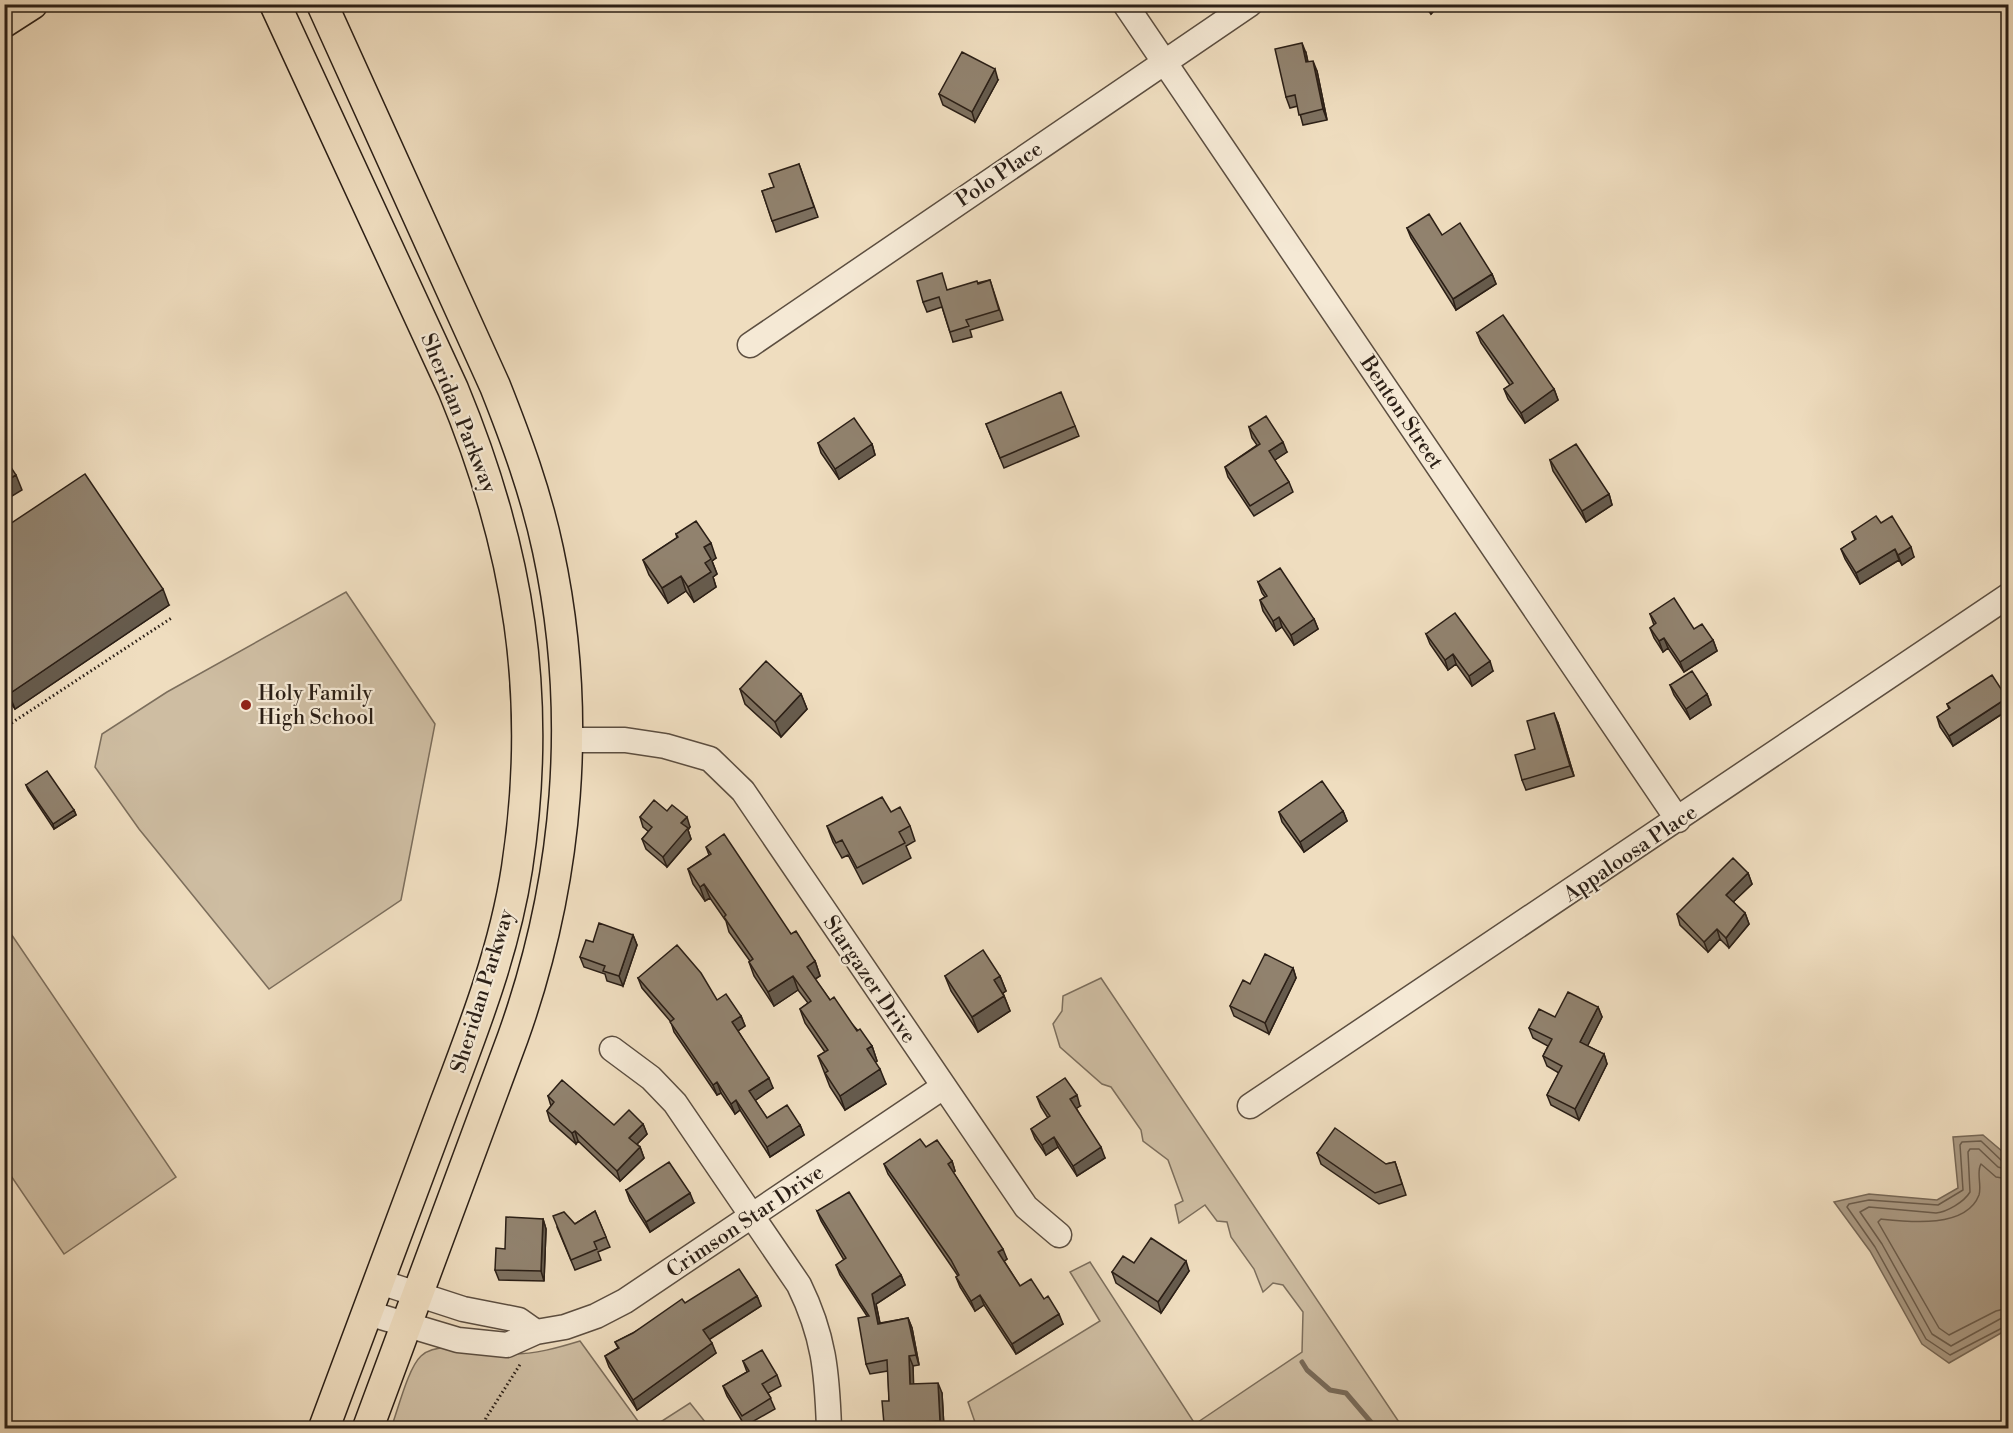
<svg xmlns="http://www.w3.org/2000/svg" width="2013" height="1433" font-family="'Libre Bodoni',serif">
	<rect width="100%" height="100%" fill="#efddbf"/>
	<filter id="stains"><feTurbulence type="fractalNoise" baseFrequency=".00333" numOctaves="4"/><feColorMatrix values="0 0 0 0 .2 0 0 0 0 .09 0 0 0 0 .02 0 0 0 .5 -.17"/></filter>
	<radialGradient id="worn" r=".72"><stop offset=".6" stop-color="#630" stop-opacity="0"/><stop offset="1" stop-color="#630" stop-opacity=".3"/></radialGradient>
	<path fill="#cebda2" stroke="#7c6e5c" stroke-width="1.5" d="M346 592 435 724 401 900 269 989 139 829 95 767 102 734 167 692Z
		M5 925 176 1177 64 1254 5 1167Z
		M1101 978 1403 1428H977L968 1402 1100 1321 1070 1272 1090 1262 1195 1424 1302 1352 1303 1312 1283 1285 1273 1283 1263 1292 1254 1269 1231 1237 1227 1222 1217 1221 1205 1205 1179 1223 1175 1205 1183 1201 1168 1160 1143 1141 1141 1130 1111 1087 1102 1084 1060 1047 1053 1024 1062 1011 1063 996Z
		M580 1341 643 1428H391C398 1410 408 1368 421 1356 439 1338 488 1354 512 1354 536 1354 557 1348 580 1341Z
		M690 1403 710 1428H651Z"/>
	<path fill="#ac9c86" stroke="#786a59" stroke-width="1.5" d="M1983 1135 2003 1152 2008 1162V1329L1949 1363 1922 1344 1870 1251 1834 1202 1869 1194 1937 1200 1958 1188 1953 1137Z"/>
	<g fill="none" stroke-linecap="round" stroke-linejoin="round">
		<path stroke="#6c5e4e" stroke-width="1.5" d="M2008 1163 2002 1161 1981 1141 1962 1142 1960 1145 1963 1190 1938 1205 1869 1200 1849 1204 1847 1207 1875 1247 1926 1339 1950 1355 2008 1325
			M2008 1170 1998 1167 1979 1149H1970L1968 1152 1970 1192C1964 1202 1947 1212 1936 1213L1869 1207 1860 1212 1882 1244 1932 1334 1951 1346 2000 1319 2008 1317
			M2008 1179 1996 1177 1981 1164C1976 1172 1982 1185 1979 1195 1966 1229 1908 1222 1881 1219L1878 1222 1939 1328 1949 1335 1996 1311 2008 1308"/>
		<path stroke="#786a59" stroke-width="5" d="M1302 1362 1307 1370 1330 1390 1346 1393 1376 1428"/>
		<g stroke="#5c4e40" stroke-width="27">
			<path id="minor" d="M1125 4 1678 820
				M750 345 1250 4
				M567 740H625L665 746 710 759 743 791 1026 1207 1059 1235
				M612 1049 651 1078 675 1103 799 1285C824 1336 827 1372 829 1428
				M1250 1106 2008 596
				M380 1282 463 1309 519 1320 536 1332
				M368 1313 458 1340 507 1345 536 1332 565 1327 596 1316 625 1301 943 1087"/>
		</g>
		<g stroke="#2b1f16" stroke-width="33">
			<path id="major" d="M275 4 453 389C519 548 543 697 517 868 504 953 472 1033 442 1112 403 1218 363 1323 324 1428
				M322 4 495 386C516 439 536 493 548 550 583 713 569 880 513 1037L368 1428
				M4 22 32 4"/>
		</g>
		<path stroke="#2b1f16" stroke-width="3" stroke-dasharray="1.5 3" stroke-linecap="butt" d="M4 728 173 617
			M483 1428 486 1418 521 1363"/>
		<use href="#minor" stroke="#f5e9d5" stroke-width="24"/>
		<use href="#major" stroke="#efddbf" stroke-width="30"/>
	</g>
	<path fill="#7d705f" stroke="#2b1f16" stroke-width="1.5" d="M1422 4H1440L1431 14Z
		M1306 53 1308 62 1317 71 1327 120 1303 125 1298 106 1290 108 1286 97Z
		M998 80 975 122 943 105 939 94Z
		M799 164 818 217 776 232 762 191 774 187Z
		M1407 228 1442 235 1492 274 1496 284 1456 310 1411 238Z
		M990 280 1003 320 970 330 972 337 953 342 942 307 927 312 923 302 948 290Z
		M1477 333 1554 389 1558 400 1525 423 1508 399 1504 389 1510 385 1481 343Z
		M986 424 1075 426 1079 436 1004 468Z
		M1249 427 1287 452 1274 460 1289 482 1293 492 1254 516 1228 477 1225 467 1257 445 1252 438Z
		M818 443 872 444 875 455 839 479 821 453Z
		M1550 460 1609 494 1612 505 1586 522 1553 471Z
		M1881 523 1914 557 1902 565 1899 560 1860 584 1845 559 1841 549 1855 540 1852 532Z
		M4 528 169 605 15 709 4 694Z
		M676 534 716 558 712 561 717 574 713 577 716 587 694 602 686 591 668 603 649 575 643 560 677 538Z
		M1258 582 1314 619 1318 629 1294 645 1282 627 1276 631 1263 611 1260 600 1265 597 1262 593Z
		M1650 614 1694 629 1713 640 1717 651 1684 672 1668 648 1663 652 1654 638 1650 628 1654 625Z
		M1426 634 1493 671 1472 686 1456 664 1448 670 1430 644Z
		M1670 685 1707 694 1711 705 1690 719 1674 695Z
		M740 689 801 694 807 709 781 737 745 704Z
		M2007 698 2008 702V710L1953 746 1940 727 1937 717 1949 709 1947 704Z
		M1558 723 1574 776 1526 790 1522 780 1535 749Z
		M26 785 74 810 76 815 54 829 28 790Z
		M667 811 690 827 688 830 691 839 667 867 646 849 642 839 649 832 643 827 640 817Z
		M1343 811 1347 821 1304 852 1282 822 1279 812Z
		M891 812 910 826 915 841 906 846 911 858 863 884 848 855 842 858 833 842 827 826Z
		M706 847 791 934 815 961 820 976 815 979 830 1000 872 1046 877 1061 875 1062 886 1084 845 1110 830 1087 818 1056 825 1052 805 1023 800 1009 808 1003 798 990 774 1006 754 976 749 962 750 961 729 932 726 921 710 898 705 901 693 884 688 869 709 855Z
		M1748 873 1752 884 1733 902 1745 913 1749 924 1729 948 1720 939 1708 952 1680 925 1677 914Z
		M633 935 637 945 623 986 607 981 605 974 584 967 580 957 593 942Z
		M1293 968 1296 978 1269 1034 1234 1016 1230 1006 1250 984Z
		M945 976H1000L1006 991 1003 993 1010 1011 978 1032 951 991Z
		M638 978 717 1000 741 1016 745 1026 738 1031 773 1088 755 1100 767 1118 800 1125 804 1135 770 1157 740 1110 735 1114 721 1093 717 1095 674 1032 671 1022 642 988Z
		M1598 1007 1602 1017 1587 1046 1604 1054 1607 1064 1579 1120 1551 1105 1547 1095 1559 1073 1547 1066 1543 1056 1548 1046 1533 1038 1529 1028 1555 1017Z
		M548 1096 614 1125 643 1124 647 1134 637 1144 640 1147 644 1158 620 1181 578 1141 576 1144 550 1121 547 1111 551 1106Z
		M1037 1097 1080 1106 1076 1108 1105 1158 1077 1176 1058 1147 1046 1155 1035 1139 1031 1129 1048 1118 1041 1107Z
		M926 1147 952 1161 955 1171 953 1172 1007 1259 1004 1261 1020 1286 1044 1299 1063 1324 1016 1354 984 1305 975 1311 960 1287 956 1277 958 1276 954 1270 888 1174 884 1164Z
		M1317 1153 1386 1164 1395 1162 1406 1195 1379 1204 1321 1164Z
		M626 1190 694 1203 650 1232 630 1201Z
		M595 1211 610 1247 598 1252 601 1260 575 1270 557 1227 575 1224Z
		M817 1211 901 1275 905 1285 876 1304 880 1323 908 1318 912 1328 919 1365 913 1366V1384L942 1393 944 1428H885L884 1424 889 1401 888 1371 870 1374 866 1364 867 1316 840 1275 836 1265 844 1260 821 1221Z
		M543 1219 546 1229 544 1281 499 1280 495 1270 505 1249Z
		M1134 1263 1189 1271 1161 1313 1116 1283 1112 1272Z
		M757 1296 761 1306 709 1339 716 1353 637 1410 609 1367 605 1356 618 1348 615 1342 633 1333 685 1303Z
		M743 1361 777 1375 781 1386 768 1393 775 1409 745 1426 727 1396 723 1386 747 1372Z"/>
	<path fill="#665b4d" stroke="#2b1f16" stroke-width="1.5" d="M559 4H568L561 9Z
		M1427 4H1440L1431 14Z
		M1302 43 1306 53 1310 73 1306 62Z
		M1313 61 1317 71 1327 120 1323 109Z
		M995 69 998 80 975 122 972 112Z
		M1492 274 1496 284 1456 310 1453 299Z
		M1554 389 1558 400 1525 423 1521 413Z
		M1283 442 1287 452 1272 462 1269 451Z
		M872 444 875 455 839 479 835 469Z
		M16 475 22 490 4 501V482Z
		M1609 494 1612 505 1586 522 1582 511Z
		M711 543 716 558 712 561 717 574 713 577 716 587 694 602 688 587 705 563 704 547Z
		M1911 547 1914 557 1902 565 1898 555Z
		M1895 549 1899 560 1860 584 1856 573Z
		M681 576 686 591 668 603 662 588Z
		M163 589 169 605 15 709 9 694Z
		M1279 617 1282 627 1276 631 1273 621Z
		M1314 619 1318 629 1294 645 1291 635Z
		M1664 638 1668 648 1663 652 1659 641Z
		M1713 640 1717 651 1684 672 1680 662Z
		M1453 654 1456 664 1448 670 1445 660Z
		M1490 661 1493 671 1472 686 1469 676Z
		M801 694 807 709 781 737 775 722Z
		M1707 694 1711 705 1690 719 1686 709Z
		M2007 698 2008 702V710L1953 746 1949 736Z
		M1554 713 1558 723 1574 776 1570 766Z
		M74 810 76 815 54 829 53 824Z
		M1343 811 1347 821 1304 852 1300 842Z
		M687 817 690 827 688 830 691 839 667 867 663 857 681 823Z
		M1748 873 1752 884 1730 905 1726 895Z
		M704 884 710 898 705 901 700 887Z
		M1745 913 1749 924 1729 948 1726 938Z
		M1717 929 1720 939 1708 952 1704 942Z
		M633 935 637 945 623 986 619 976Z
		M815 961 820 976 812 981 807 967Z
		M1293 968 1296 978 1269 1034 1265 1023Z
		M793 976 798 990 774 1006 768 992Z
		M1000 976 1006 991 1000 995 994 980Z
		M1004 996 1010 1011 978 1032 972 1017Z
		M1598 1007 1602 1017 1584 1053 1580 1042Z
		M741 1016 745 1026 736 1032 732 1022Z
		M872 1046 877 1061 872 1063 867 1049Z
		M1604 1054 1607 1064 1579 1120 1575 1109Z
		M880 1069 886 1084 845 1110 840 1096Z
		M769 1078 773 1088 753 1102 749 1091Z
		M717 1082 721 1093 717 1095 713 1085Z
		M1077 1095 1080 1106 1074 1110 1070 1099Z
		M736 1100 740 1110 735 1114 731 1104Z
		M643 1124 647 1134 633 1148 629 1138Z
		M800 1125 804 1135 770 1157 767 1147Z
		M575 1131 578 1141 576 1144 572 1133Z
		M1054 1137 1058 1147 1046 1155 1042 1145Z
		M640 1147 644 1158 620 1181 617 1171Z
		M1101 1147 1105 1158 1077 1176 1073 1166Z
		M952 1161 955 1171 951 1174 948 1164Z
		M690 1193 694 1203 650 1232 646 1222Z
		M543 1219 546 1229 544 1281 541 1271Z
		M1003 1249 1007 1259 1002 1263 998 1252Z
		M1186 1261 1189 1271 1161 1313 1158 1302Z
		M901 1275 905 1285 876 1304 882 1334 878 1324 872 1294Z
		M980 1295 984 1305 975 1311 971 1301Z
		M757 1296 761 1306 707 1341 703 1330Z
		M1059 1314 1063 1324 1016 1354 1012 1344Z
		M908 1318 912 1328 919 1365 916 1355Z
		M712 1343 716 1353 637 1410 633 1400Z
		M909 1356 913 1366 914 1395 910 1384Z
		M938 1383 942 1393 944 1428 940 1421Z"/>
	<path fill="#91826e" stroke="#2b1f16" stroke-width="1.5" d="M1302 43 1306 62 1313 61 1323 109 1299 115 1295 95 1286 97 1275 49Z
		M962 52 995 69 972 112 939 94Z
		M799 164 814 207 772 221 762 191 774 187 769 174Z
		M1429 214 1442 235 1460 223 1492 274 1453 299 1407 228Z
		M942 273 947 290 977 281 978 284 990 280 999 310 966 320 969 326 950 332 939 297 923 302 917 281Z
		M1503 315 1554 389 1521 413 1504 389 1513 383 1477 333Z
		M1061 392 1075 426 1000 458 986 424Z
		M1266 416 1283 442 1269 451 1289 482 1250 506 1225 467 1260 444 1249 427Z
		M854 418 872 444 835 469 818 443Z
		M1576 444 1609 494 1582 511 1550 460Z
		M4 457 16 475 4 482Z
		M85 474 163 589 9 694 4 686V528Z
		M1876 516 1881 523 1892 516 1911 547 1898 555 1895 549 1856 573 1841 549 1856 539 1852 532Z
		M696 521 711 543 704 547 711 559 705 563 711 572 688 587 681 576 662 588 643 560 678 537 676 534Z
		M1280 568 1314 619 1291 635 1279 617 1273 621 1260 600 1267 596 1258 582Z
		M1674 598 1694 629 1702 624 1713 640 1680 662 1664 638 1659 641 1650 628 1656 623 1650 614Z
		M1455 613 1490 661 1469 676 1453 654 1445 660 1426 634Z
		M766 661 801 694 775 722 740 689Z
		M1692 671 1707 694 1686 709 1670 685Z
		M1992 675 2007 698 1949 736 1937 717 1950 708 1947 704Z
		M1554 713 1570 766 1522 780 1515 755 1535 749 1527 721Z
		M47 771 74 810 53 824 26 785Z
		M1322 781 1343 811 1300 842 1279 812Z
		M882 797 891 812 900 807 910 826 899 832 905 843 857 868 842 840 836 843 827 826Z
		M654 800 667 811 672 805 687 817 681 823 688 828 663 857 642 839 652 827 640 817Z
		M724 834 791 934 796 931 815 961 807 967 830 1000 834 997 857 1031 860 1029 872 1046 867 1049 880 1069 840 1096 825 1073 828 1071 818 1056 828 1050 800 1009 811 1001 793 976 768 992 749 962 753 959 724 917 726 915 704 884 700 887 688 869 711 854 706 847Z
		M1733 858 1748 873 1726 895 1745 913 1726 938 1717 929 1704 942 1677 914Z
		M599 923 633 935 619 976 603 971 605 966 580 957 586 940 593 942Z
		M677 945 701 973 717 1000 726 994 741 1016 732 1022 769 1078 749 1091 767 1118 787 1105 800 1125 767 1147 736 1100 731 1104 717 1082 713 1085 670 1022 674 1019 638 978Z
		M983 950 1000 976 994 980 1004 996 972 1017 945 976Z
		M1265 954 1293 968 1265 1023 1230 1006 1243 980 1250 984Z
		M1568 992 1598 1007 1580 1042 1604 1054 1575 1109 1547 1095 1562 1066 1543 1056 1552 1039 1529 1028 1539 1009 1555 1017Z
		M1065 1078 1077 1095 1070 1099 1101 1147 1073 1166 1054 1137 1042 1145 1031 1129 1050 1116 1037 1097Z
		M562 1080 614 1125 629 1110 643 1124 629 1138 640 1147 617 1171 575 1131 572 1133 547 1111 554 1102 548 1096Z
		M1335 1128 1386 1164 1395 1162 1402 1184 1375 1193 1317 1153Z
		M920 1139 926 1147 937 1140 952 1161 948 1164 1003 1249 998 1252 1020 1286 1031 1279 1044 1299 1048 1296 1059 1314 1012 1344 980 1295 971 1301 956 1277 959 1275 951 1260 884 1164Z
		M669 1162 690 1193 646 1222 626 1190Z
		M849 1192 901 1275 872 1294 878 1324 908 1318 916 1355 909 1356 910 1384 938 1383 940 1421 884 1424 882 1401H889L887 1360 866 1364 858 1318 869 1316 836 1265 846 1258 817 1211Z
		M595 1211 606 1237 594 1242 597 1249 571 1260 553 1216 564 1212 575 1224Z
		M506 1217 543 1219 541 1271 495 1270 496 1248 505 1249Z
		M1151 1238 1186 1261 1158 1302 1112 1272 1123 1256 1134 1263Z
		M739 1269 757 1296 703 1330 712 1343 633 1400 605 1356 619 1348 615 1342 633 1333 682 1299 685 1303Z
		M762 1350 777 1375 762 1384 771 1398 742 1416 723 1386 749 1371 743 1361Z"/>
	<circle fill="#8f2418" stroke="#f5e9d5" stroke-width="2" cx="246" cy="705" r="6"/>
	<g text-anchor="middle" stroke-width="4.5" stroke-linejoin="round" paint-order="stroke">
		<g font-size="21" fill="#2b1f16" stroke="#f5e9d5">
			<text transform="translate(999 174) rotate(-34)" y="7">Polo Place</text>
			<text transform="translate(1402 412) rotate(56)" y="7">Benton Street</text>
			<text transform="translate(459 413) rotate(68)" y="7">Sheridan Parkway</text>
			<text transform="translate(1630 853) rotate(-34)" y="7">Appaloosa Place</text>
			<text transform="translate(870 979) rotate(56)" y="7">Stargazer Drive</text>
			<text transform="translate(482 991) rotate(-73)" y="7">Sheridan Parkway</text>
			<text transform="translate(745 1221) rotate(-34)" y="7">Crimson Star Drive</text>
		</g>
		<g font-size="21" fill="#2b1f16" stroke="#f5e9d5" text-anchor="start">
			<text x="258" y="700">Holy Family<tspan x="258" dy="24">High School</tspan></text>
		</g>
	</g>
	<rect width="2013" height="1433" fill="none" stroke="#efddbf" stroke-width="24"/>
	<rect x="6" y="6" width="2001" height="1421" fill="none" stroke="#2b1f16" stroke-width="3"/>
	<rect x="12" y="12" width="1989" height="1409" fill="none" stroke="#2b1f16" stroke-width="1.5"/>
	<rect width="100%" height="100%" filter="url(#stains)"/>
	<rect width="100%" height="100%" fill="url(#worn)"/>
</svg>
